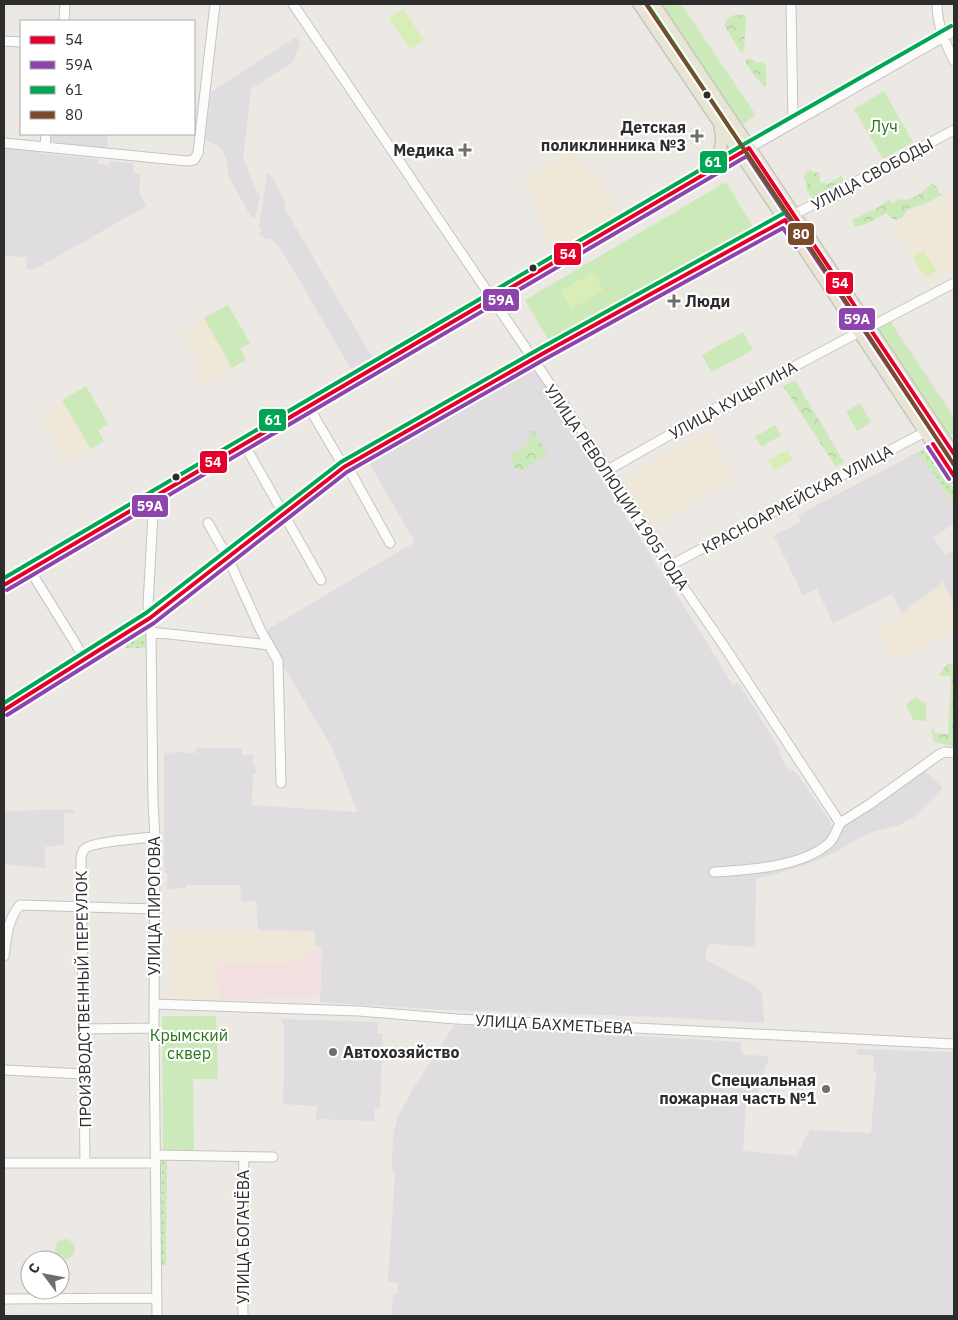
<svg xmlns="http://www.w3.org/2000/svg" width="958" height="1320" font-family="'IBM Plex Sans',sans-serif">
	<defs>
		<pattern id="grass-dots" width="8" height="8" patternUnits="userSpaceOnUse" patternTransform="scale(1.25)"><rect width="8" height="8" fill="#cceab9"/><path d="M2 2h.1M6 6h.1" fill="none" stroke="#b0c99f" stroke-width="1.8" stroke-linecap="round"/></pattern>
		<pattern id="forest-crowns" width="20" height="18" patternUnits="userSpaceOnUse" patternTransform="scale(1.25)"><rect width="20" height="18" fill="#cceab9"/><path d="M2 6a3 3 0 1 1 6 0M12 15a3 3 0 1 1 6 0" fill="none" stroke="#b0c99f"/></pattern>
	</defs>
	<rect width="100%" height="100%" fill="#ece8e3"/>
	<path fill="#dfdddf" d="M296 37 300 42 293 62 251 89 243 160 245 161 255 189 260 196 255 218 251 217 229 177 226 157 219 146 205 140 211 92Z
		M50 134H108L107 149 50 144Z
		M4 147 38 150V153L98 159V164L109 165 110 161 134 163V173L141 174 139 193 147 206 35 269H26L27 257 4 256Z
		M267 174 271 175 286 204 283 206 372 357 351 369 281 249 270 237 267 240 259 234 262 230 259 227Z
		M521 371 532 372 539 376 587 457 701 633 733 686 738 682 781 752 779 754 790 772 793 770 799 777 830 821V826L924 770 943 788 913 818 899 825 869 833 820 860 773 875 756 878 755 947 710 944 707 947 705 959 758 988 762 995 764 1023 663 1017 446 1010 320 1002 322 947 315 946 314 931 258 930 256 901 241 902 240 885H186V888L167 889V873L164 872V753H172V752L196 753V748H241L242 755H253V765L255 766 256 774H253L252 805 357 812 333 749 263 632 415 542 365 456Z
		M918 452 954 504V523L933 538 946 555 954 550V606L943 582 902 613 892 594 833 623 817 589 803 595 774 536 801 522 798 516 802 513Z
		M74 809V813L64 814V845L45 847V868L4 864V811Z
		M282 1019 378 1022 377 1033 383 1034 380 1109H375L374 1121 316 1119 317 1106 283 1104 284 1071V1025H282Z
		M454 1025 740 1042 743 1055 769 1056 758 1094H753L752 1099 748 1100 746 1103 743 1151 796 1156 810 1130 871 1133 876 1072H873L874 1056 857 1054V1049L954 1052V1316H391L393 1294H397L398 1283 388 1282 395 1172 392 1170 393 1136 397 1119 411 1092Z"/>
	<path fill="#efe7d7" d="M572 149 590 172 594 170 618 213 554 250 538 219 532 191 529 190 523 182Z
		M954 191V271L929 285 908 253 907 248 903 242H900L890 226Z
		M228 305 250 343 240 348 246 360 204 384 197 372 199 370 198 367 200 366V363L191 347 188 349 186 346 188 342 183 333 197 325 196 323Z
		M86 386 108 424 98 430 104 441 63 465 56 453 58 452 56 448 58 444 49 429 46 431 44 427 45 423 41 414 55 406 54 404Z
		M708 431 734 481 653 525 623 479Z
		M943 582 954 606V630L894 660 887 646 886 641 878 632Z
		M168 931H315V948L293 963 218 964 219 1000H170Z"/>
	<path fill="#f2e1e0" d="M315 946 322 947 320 996H315V998L259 997V1000H219L218 964 292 963 315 948Z"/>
	<path fill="url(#grass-dots)" d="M926 448 954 489V504L918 452Z
		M139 630 144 631 146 634V648H125L129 636Z
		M162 1159H167L166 1265H161Z"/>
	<path fill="url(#forest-crowns)" d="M738 14 746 16 744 50 741 53 724 25 729 17Z
		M749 58 754 60 755 63 762 62 766 65V85L764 86 757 79 746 63V60Z
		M809 170 820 174V182L828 184 841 176 845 181 813 200 806 189 807 184 803 177Z
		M932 184 938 187V191L942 195 923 205 908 209 902 218 894 220 887 213 864 225 854 227 852 220 881 206 889 199 893 203 897 199C913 203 920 193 932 184Z
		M795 380 844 462 836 467 783 386Z
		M529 431 534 432 546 451V455L524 470 520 471 514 467 511 453C521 450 526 446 531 438Z
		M948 663 954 665V750L952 746 934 742 931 729H934V733L948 734 951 676H938Z"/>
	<path fill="#cceab9" d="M659 4H681L756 115 741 125Z
		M884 91 913 142 883 159 854 109Z
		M726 182 756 232 550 343 525 300Z
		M228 305 250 343 240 348 246 360 232 368 204 318Z
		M889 320 954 417V434L949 436 876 327Z
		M743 332 753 350 711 372 702 355Z
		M86 386 108 424 98 430 104 441 91 449 62 400Z
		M860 403 871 422 857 431 846 412Z
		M775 425 781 435 762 447 755 437Z
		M915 697 926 704V721L913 720 906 705Z
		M162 1016H216L218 1079H193L194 1151H163Z
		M55 1249a10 10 0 1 1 20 0a10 10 0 1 1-20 0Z"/>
	<path fill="#d8eeb6" d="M403 9 424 40 410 49 389 18Z
		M924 251 936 271 925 277 913 257Z
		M593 272 603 290 571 309 561 291Z
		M787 450 793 460 774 470 768 460Z"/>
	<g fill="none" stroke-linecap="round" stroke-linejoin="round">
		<g stroke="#c5c4c4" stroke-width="11">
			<path id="minor" d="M293 4 608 470 669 566 724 646 840 823
				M791 4 793 122
				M937 4C937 25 945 42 954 61
				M64 21 65 4
				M4 41 21 42
				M4 143 187 161 194 160 198 153 215 4
				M45 147 46 134
				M749 148 954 31
				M795 214 954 130
				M870 327 954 283
				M308 406 344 467 350 471 390 543
				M244 444 321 580
				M608 470 720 406 859 332
				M154 496 148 605 151 632 153 802 155 837 154 1028 157 1316
				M208 523 228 558 261 631 278 661 281 783
				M669 566 925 432
				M30 570 85 659
				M151 632 269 645
				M840 823 870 804 940 754 945 752 954 753
				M714 872C748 870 803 867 829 843 834 839 837 829 840 823
				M4 956C7 937 7 920 20 905L154 909
				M154 1004 359 1011 456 1019 954 1044
				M84 1029 154 1028
				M4 1070 84 1074
				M156 1155 273 1157
				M85 1162 81 858C82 854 82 850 86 848 94 842 143 838 155 837
				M4 1163H156
				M4 1299 157 1298
				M243 1316 242 1235 244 1157"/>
		</g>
		<g stroke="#c6c5c3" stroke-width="14">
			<path id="major" d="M639 4 795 235 954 476
				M654 4 954 454
				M711 170C718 158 725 142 720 128
				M4 585 749 148
				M4 710 150 618 344 467 542 354 795 214"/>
		</g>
		<use href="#minor" stroke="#fcfcfb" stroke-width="9"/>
		<use href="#major" stroke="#e9e5d4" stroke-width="11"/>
		<g stroke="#fff" stroke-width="8">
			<path id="bus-1" d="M933 444 954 476
				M4 585 749 148 954 454
				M4 710 150 618 344 467 542 354 785 220 801 244"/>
		</g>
		<g stroke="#fff" stroke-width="8">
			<path id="bus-2" d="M928 447 949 479
				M7 590 747 156 949 457
				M7 715 154 623 347 472 545 359 783 228 796 247"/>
		</g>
		<g stroke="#fff" stroke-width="8">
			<path id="bus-3" d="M4 578 746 143 951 26
				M4 703 146 613 341 462 539 349 786 212 649 7"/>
		</g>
		<g stroke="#fff" stroke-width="8">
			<path id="bus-4" d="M646 4 800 232 954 465"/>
		</g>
		<use href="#bus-1" stroke="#e4002b" stroke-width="4"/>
		<use href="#bus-2" stroke="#8e44ad" stroke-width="4"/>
		<use href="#bus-3" stroke="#00a651" stroke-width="4"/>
		<use href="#bus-4" stroke="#7a4b2a" stroke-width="4"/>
	</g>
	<g fill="#2d2d2d" stroke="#fff" stroke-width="2">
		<circle cx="707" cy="95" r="4.5"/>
		<circle cx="533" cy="268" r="4.5"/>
		<circle cx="176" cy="477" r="4.5"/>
	</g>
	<g fill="#706e6d" stroke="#fff" stroke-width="2">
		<path d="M694.5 128.5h5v5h5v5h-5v5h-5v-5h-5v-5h5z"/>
		<path d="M462.5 142.5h5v5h5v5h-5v5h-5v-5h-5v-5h5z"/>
		<path d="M671.5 293.5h5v5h5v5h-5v5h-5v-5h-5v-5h5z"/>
		<circle cx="333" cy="1052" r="5"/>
		<circle cx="826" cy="1089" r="5"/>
	</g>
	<g text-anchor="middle" stroke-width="4.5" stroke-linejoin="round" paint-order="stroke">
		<g font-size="16" fill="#267414" stroke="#fff">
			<text x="884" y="132">Луч</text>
			<text x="189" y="1041">Крымский<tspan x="189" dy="18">сквер</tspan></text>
		</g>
		<g font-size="16" font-weight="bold" fill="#2d2d2d" stroke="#fff" text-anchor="end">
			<text x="686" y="133">Детская<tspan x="686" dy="18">поликлинника №3</tspan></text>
			<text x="454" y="156">Медика</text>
			<text x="685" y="307" text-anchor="start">Люди</text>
			<text x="343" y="1058" text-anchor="start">Автохозяйство</text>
			<text x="816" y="1086">Специальная<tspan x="816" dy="18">пожарная часть №1</tspan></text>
		</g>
		<g font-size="16" fill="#2d2d2d" stroke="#fff">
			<text transform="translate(872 174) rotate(-28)" y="6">УЛИЦА СВОБОДЫ</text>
			<text transform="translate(733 400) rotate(-29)" y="6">УЛИЦА КУЦЫГИНА</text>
			<text transform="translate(617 487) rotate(56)" y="6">УЛИЦА РЕВОЛЮЦИИ 1905 ГОДА</text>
			<text transform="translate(797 499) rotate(-28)" y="6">КРАСНОАРМЕЙСКАЯ УЛИЦА</text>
			<text transform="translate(154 906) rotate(-90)" y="6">УЛИЦА ПИРОГОВА</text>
			<text transform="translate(83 999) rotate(-91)" y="6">ПРОИЗВОДСТВЕННЫЙ ПЕРЕУЛОК</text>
			<text transform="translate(554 1024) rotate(3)" y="6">УЛИЦА БАХМЕТЬЕВА</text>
			<text transform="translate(243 1237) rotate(-90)" y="6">УЛИЦА БОГАЧЁВА</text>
		</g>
	</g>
	<g stroke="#fff" stroke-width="2">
		<rect x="699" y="150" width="29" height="24" rx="5" fill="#00a651"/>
		<rect x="787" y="222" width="28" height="24" rx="5" fill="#7a4b2a"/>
		<rect x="553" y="242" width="29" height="24" rx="5" fill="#e4002b"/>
		<rect x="825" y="271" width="29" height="24" rx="5" fill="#e4002b"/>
		<rect x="482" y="288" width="38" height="24" rx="5" fill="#8e44ad"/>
		<rect x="838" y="307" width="38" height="24" rx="5" fill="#8e44ad"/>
		<rect x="258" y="408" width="29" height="24" rx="5" fill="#00a651"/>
		<rect x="199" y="450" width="29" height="24" rx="5" fill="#e4002b"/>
		<rect x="131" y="494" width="38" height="24" rx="5" fill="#8e44ad"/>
	</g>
	<g font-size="14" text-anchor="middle" font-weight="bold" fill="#fff">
		<text x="713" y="167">61</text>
		<text x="801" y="239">80</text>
		<text x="568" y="259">54</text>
		<text x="840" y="288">54</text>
		<text x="501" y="305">59А</text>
		<text x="857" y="324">59А</text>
		<text x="273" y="425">61</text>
		<text x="213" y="467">54</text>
		<text x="150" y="511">59А</text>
	</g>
	<rect width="958" height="1320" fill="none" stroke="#2d2d2d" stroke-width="10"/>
	<rect x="20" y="20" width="175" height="115" fill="#ffffff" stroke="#ababab"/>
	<rect x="30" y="36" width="25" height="8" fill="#e4002b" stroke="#ababab"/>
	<text x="65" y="45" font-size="15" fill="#2d2d2d">54</text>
	<rect x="30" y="61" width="25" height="8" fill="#8e44ad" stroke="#ababab"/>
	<text x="65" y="70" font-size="15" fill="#2d2d2d">59А</text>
	<rect x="30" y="86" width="25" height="8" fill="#00a651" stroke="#ababab"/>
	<text x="65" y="95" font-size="15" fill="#2d2d2d">61</text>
	<rect x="30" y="111" width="25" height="8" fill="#7a4b2a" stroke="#ababab"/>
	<text x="65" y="120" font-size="15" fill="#2d2d2d">80</text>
	<g transform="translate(45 1275) rotate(302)"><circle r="24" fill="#ffffff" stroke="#ababab"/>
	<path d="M0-4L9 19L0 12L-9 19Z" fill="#706e6d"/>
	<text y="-8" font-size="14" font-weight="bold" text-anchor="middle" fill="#2d2d2d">С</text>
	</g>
</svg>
